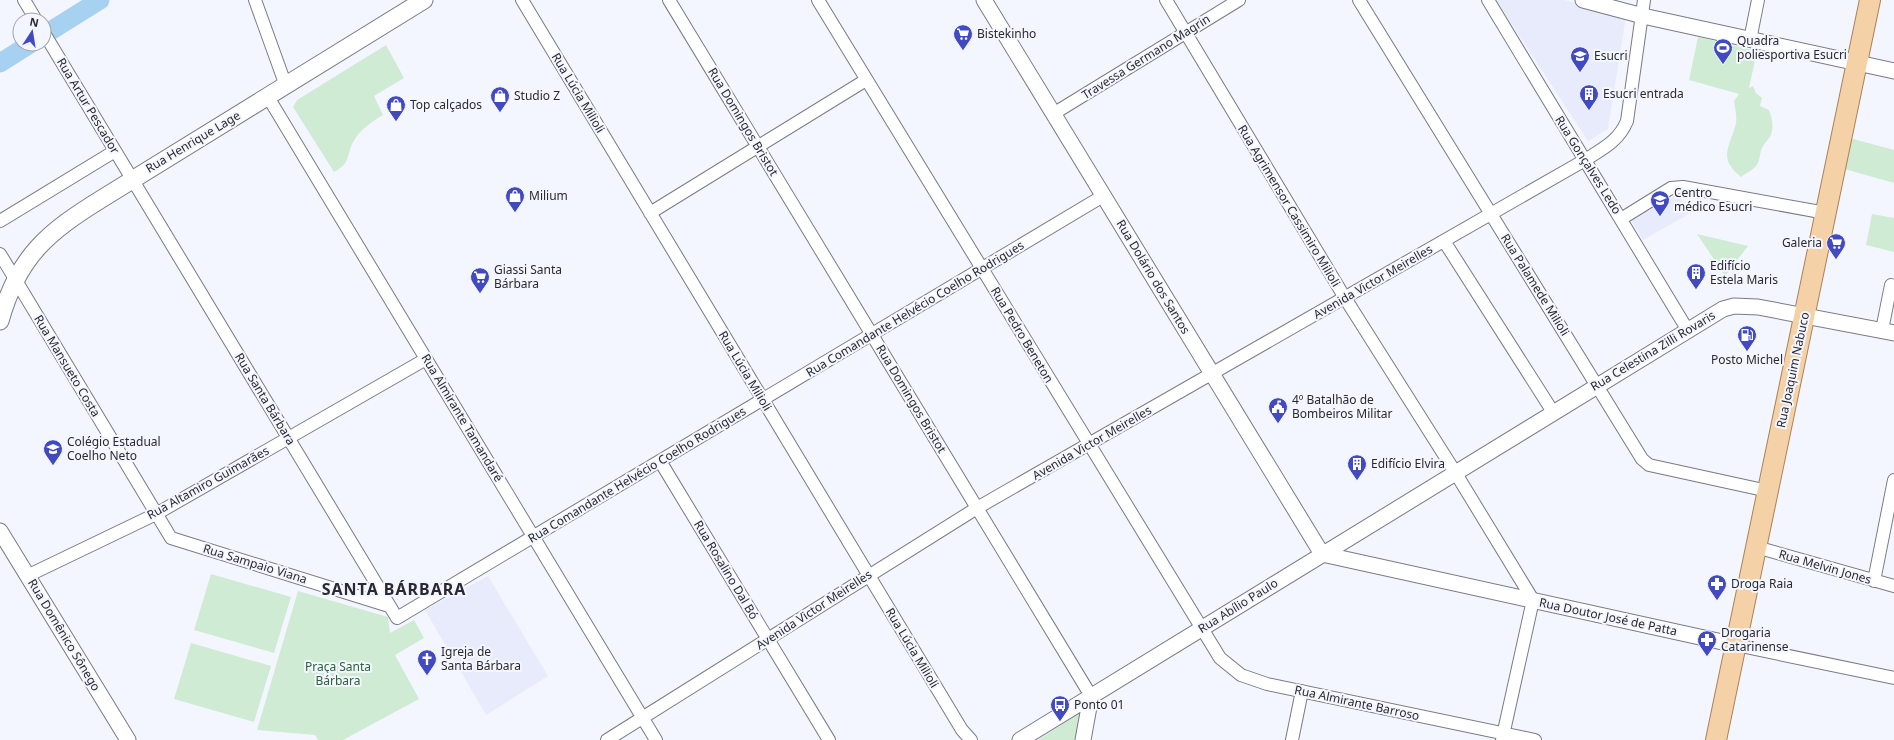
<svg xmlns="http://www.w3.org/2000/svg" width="1894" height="740" font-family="'Noto Sans',sans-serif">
	<rect width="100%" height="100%" fill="#f4f6ff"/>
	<path fill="#e7ebfb" d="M1496 0H1564L1626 16 1608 129 1588 141Z
		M1678 194 1689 214 1643 240 1631 220Z
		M488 576 548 676 486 715 425 610Z"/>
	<path fill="#d0ebd3" d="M1698 37 1757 51 1749 88 1753 86 1756 93 1762 98 1760 106 1769 110C1772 117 1774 127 1771 135 1769 139 1764 143 1762 148 1759 154 1761 160 1756 166 1753 170 1746 173 1741 177 1717 158 1730 147 1736 123 1737 117 1735 108 1734 101L1739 94 1689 80Z
		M386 45 404 78 374 96 383 115C373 121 362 128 355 139 345 154 353 162 334 172L293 107 297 100Z
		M1846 137 1894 150V183L1841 168Z
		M1872 214 1894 218V252L1866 245Z
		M1697 234 1748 246 1725 276Z
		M211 574 291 597 274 653 194 630Z
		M298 591 388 617 390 633 414 620 424 638 395 655 419 699 343 740H318L315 735 257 730Z
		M191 643 271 666 254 722 174 699Z
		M1081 712 1075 740H1038Z"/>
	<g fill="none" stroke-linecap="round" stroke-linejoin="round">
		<path stroke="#a7d1f0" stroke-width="19" d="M44 35 100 0
			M0 63 30 44"/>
		<g stroke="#797b83" stroke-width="14">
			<path id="minor" d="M24 0 36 20
				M255 0 286 86
				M522 0 962 730 971 740
				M669 0 1091 696
				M818 0 1220 658 1241 675 1267 684 1535 740
				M1166 0 1345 298 1455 472 1533 600 1502 740
				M1359 0 1642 459 1649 465 1768 491
				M1488 0 1687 329
				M44 33 397 618 1103 196
				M1750 40 1758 0
				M268 97 656 740
				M1053 114 1239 0
				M650 213 866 80
				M1621 219 1671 188 1683 187 1826 213
				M0 221 115 151
				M1444 241 1553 412
				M0 254 171 538 389 606
				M1882 330 1891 285
				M660 461 829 740
				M1756 547 1894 586
				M27 576 156 514 426 359
				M1874 581 1894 480
				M1736 645 1894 678
				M607 740 977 508 1585 160C1602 149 1619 141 1627 121L1644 0
				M1292 740 1302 691"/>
		</g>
		<g stroke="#797b83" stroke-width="17">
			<path id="tertiary" d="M984 0 1322 554 1736 645
				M1583 0 1643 16 1894 71
				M0 531 128 740
				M1020 740 1723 309 1734 306 1758 307 1894 333
				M1083 740 1091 696"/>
		</g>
		<g stroke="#797b83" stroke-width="19">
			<path id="secondary" d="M0 321C18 256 48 232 103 198L424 0"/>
		</g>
		<g stroke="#a98356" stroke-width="22">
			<path id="primary" d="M1716 740 1870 0"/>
		</g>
		<use href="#minor" stroke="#fff" stroke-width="12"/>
		<use href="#tertiary" stroke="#fff" stroke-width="15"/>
		<use href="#secondary" stroke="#fff" stroke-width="17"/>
		<use href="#primary" stroke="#f5d1a7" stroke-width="20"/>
	</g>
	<defs>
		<g id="supermarket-pin" transform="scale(1)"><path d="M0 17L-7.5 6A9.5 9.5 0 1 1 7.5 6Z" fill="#414bbf" stroke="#f4f6ff"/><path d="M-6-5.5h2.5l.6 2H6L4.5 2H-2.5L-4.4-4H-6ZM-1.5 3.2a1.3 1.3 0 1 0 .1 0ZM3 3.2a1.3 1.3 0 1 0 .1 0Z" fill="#fff"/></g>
		<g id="stadium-pin" transform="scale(1)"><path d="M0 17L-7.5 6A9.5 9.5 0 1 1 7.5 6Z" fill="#414bbf" stroke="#f4f6ff"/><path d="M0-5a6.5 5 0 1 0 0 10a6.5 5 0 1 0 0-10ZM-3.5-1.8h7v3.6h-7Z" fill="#fff"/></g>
		<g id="university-pin" transform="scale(1)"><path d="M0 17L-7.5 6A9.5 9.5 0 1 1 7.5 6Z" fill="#414bbf" stroke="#f4f6ff"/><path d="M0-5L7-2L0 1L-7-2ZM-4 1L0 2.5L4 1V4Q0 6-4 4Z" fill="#fff"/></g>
		<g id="building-pin" transform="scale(1)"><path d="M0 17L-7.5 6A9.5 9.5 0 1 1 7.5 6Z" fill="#414bbf" stroke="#f4f6ff"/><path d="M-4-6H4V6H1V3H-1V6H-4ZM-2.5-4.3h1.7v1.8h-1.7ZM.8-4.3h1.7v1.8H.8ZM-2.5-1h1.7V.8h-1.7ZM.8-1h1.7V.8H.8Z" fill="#fff"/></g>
		<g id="shop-pin" transform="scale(1)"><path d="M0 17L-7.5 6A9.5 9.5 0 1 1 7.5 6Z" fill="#414bbf" stroke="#f4f6ff"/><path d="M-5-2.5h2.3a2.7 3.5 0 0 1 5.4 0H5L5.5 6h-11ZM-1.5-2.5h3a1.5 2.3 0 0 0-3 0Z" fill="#fff"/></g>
		<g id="fuel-pin" transform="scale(1)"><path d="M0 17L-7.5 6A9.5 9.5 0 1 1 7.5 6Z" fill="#414bbf" stroke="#f4f6ff"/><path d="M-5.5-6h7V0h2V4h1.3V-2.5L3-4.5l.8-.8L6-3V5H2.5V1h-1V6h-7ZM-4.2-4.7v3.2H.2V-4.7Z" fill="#fff"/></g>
		<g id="civic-pin" transform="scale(1)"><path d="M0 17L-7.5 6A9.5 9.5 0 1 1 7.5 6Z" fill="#414bbf" stroke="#f4f6ff"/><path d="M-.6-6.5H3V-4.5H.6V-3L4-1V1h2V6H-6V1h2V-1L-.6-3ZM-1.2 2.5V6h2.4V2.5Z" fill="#fff"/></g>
		<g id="school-pin" transform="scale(1)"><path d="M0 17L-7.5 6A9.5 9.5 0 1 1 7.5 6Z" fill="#414bbf" stroke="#f4f6ff"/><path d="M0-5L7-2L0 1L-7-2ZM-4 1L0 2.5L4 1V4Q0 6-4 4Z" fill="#fff"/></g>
		<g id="pharmacy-pin" transform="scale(1)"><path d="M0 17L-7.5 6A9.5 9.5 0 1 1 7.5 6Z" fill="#414bbf" stroke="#f4f6ff"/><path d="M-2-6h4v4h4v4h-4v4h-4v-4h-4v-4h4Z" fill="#fff"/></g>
		<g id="church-pin" transform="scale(1)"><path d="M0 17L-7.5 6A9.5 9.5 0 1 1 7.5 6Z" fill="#414bbf" stroke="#f4f6ff"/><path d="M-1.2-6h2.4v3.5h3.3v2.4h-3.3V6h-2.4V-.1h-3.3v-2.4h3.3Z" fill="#fff"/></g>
		<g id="bus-pin" transform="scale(1)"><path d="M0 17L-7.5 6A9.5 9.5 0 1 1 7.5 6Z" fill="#414bbf" stroke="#f4f6ff"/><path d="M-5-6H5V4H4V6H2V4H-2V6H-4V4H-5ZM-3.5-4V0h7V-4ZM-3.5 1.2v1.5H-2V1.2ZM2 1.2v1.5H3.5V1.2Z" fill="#fff"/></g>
	</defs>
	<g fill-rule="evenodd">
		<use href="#supermarket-pin" x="963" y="34"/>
		<use href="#stadium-pin" x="1723" y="48"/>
		<use href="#university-pin" x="1580" y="56"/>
		<use href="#building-pin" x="1589" y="94"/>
		<use href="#shop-pin" x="500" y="96"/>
		<use href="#shop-pin" x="396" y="105"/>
		<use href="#shop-pin" x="515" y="196"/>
		<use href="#university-pin" x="1660" y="200"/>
		<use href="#supermarket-pin" x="1836" y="243"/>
		<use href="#building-pin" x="1696" y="273"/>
		<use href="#supermarket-pin" x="480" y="277"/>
		<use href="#fuel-pin" x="1747" y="335"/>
		<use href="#civic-pin" x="1278" y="407"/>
		<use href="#school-pin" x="53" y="449"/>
		<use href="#building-pin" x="1357" y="464"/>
		<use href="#pharmacy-pin" x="1717" y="584"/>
		<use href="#pharmacy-pin" x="1707" y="640"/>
		<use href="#church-pin" x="427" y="659"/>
		<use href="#bus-pin" x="1060" y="705"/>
	</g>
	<g text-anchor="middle" stroke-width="4" stroke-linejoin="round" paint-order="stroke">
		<g font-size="12" fill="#292a2d" stroke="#f4f6ff" text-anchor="start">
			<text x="977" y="38">Bistekinho</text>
			<text x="1737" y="45">Quadra<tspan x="1737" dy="14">poliesportiva Esucri</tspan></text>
			<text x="1594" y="60">Esucri</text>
			<text x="1603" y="98">Esucri entrada</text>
			<text x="514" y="100">Studio Z</text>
			<text x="410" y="109">Top calçados</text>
			<text x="1674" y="197">Centro<tspan x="1674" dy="14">médico Esucri</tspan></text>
			<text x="529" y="200">Milium</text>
			<text x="1822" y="247" text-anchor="end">Galeria</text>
			<text x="1710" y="270">Edifício<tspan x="1710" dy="14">Estela Maris</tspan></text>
			<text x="494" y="274">Giassi Santa<tspan x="494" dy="14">Bárbara</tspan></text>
			<text x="1747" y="364" text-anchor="middle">Posto Michel</text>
			<text x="1292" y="404">4º Batalhão de<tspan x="1292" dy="14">Bombeiros Militar</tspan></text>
			<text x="67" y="446">Colégio Estadual<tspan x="67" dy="14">Coelho Neto</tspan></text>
			<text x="1371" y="468">Edifício Elvira</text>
			<text x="1731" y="588">Droga Raia</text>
			<text x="1721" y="637">Drogaria<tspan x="1721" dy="14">Catarinense</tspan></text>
			<text x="441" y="656">Igreja de<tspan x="441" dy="14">Santa Bárbara</tspan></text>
			<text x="1074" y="709">Ponto 01</text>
		</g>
		<g font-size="12" fill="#292a2d" stroke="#f4f6ff">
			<text transform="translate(1146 57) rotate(-32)" y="4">Travessa Germano Magrin</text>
			<text transform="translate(578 93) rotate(59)" y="4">Rua Lúcia Milioli</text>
			<text transform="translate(88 106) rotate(59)" y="4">Rua Artur Pescador</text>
			<text transform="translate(743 122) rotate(59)" y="4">Rua Domingos Bristot</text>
			<text transform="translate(193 142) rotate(-31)" y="4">Rua Henrique Lage</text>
			<text transform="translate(1588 165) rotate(58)" y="4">Rua Gonçalves Ledo</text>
			<text transform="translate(1289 206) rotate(59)" y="4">Rua Agrimensor Cassimiro Milioli</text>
			<text transform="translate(1153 277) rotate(59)" y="4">Rua Dolário dos Santos</text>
			<text transform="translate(1373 282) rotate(-30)" y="4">Avenida Victor Meirelles</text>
			<text transform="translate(1535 285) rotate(58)" y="4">Rua Palamede Milioli</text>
			<text transform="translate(915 309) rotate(-31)" y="4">Rua Comandante Helvécio Coelho Rodrigues</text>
			<text transform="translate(1022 335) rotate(59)" y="4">Rua Pedro Beneton</text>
			<text transform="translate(1653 351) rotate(-31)" y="4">Rua Celestina Zilli Rovaris</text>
			<text transform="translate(67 366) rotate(59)" y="4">Rua Mansueto Costa</text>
			<text transform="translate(1793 370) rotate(-78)" y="4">Rua Joaquim Nabuco</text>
			<text transform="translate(745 371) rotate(59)" y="4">Rua Lúcia Milioli</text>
			<text transform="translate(265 399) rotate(59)" y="4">Rua Santa Bárbara</text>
			<text transform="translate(911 399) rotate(59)" y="4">Rua Domingos Bristot</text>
			<text transform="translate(462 418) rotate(59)" y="4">Rua Almirante Tamandaré</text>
			<text transform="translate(1092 443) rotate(-30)" y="4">Avenida Victor Meirelles</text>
			<text transform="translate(637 475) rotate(-31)" y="4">Rua Comandante Helvécio Coelho Rodrigues</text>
			<text transform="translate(208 483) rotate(-29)" y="4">Rua Altamiro Guimarães</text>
			<text transform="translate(255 564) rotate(17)" y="4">Rua Sampaio Viana</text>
			<text transform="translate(1825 567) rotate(16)" y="4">Rua Melvin Jones</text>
			<text transform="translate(726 570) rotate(59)" y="4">Rua Rosalino Dal Bó</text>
			<text transform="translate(1238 606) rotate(-32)" y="4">Rua Abílio Paulo</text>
			<text transform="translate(814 610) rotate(-33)" y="4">Avenida Victor Meirelles</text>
			<text transform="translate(1608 617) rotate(12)" y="4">Rua Doutor José de Patta</text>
			<text transform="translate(64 635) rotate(59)" y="4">Rua Domênico Sônego</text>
			<text transform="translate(912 648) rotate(59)" y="4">Rua Lúcia Milioli</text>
			<text transform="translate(1357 703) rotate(12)" y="4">Rua Almirante Barroso</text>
		</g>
		<g font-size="12" fill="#2a6338" stroke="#f4f6ff">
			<text x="338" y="671">Praça Santa<tspan x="338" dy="14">Bárbara</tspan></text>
		</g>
		<g font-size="16" font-weight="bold" letter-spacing="1" fill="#292a31" stroke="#f4f6ff">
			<text x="394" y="595">SANTA BÁRBARA</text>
		</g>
	</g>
	<g transform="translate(32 32) rotate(12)"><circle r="19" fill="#f4f6ff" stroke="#a3a4ab"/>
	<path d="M0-3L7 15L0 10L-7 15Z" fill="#414bbf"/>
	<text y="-6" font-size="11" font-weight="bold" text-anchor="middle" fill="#292a2d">N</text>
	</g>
</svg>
